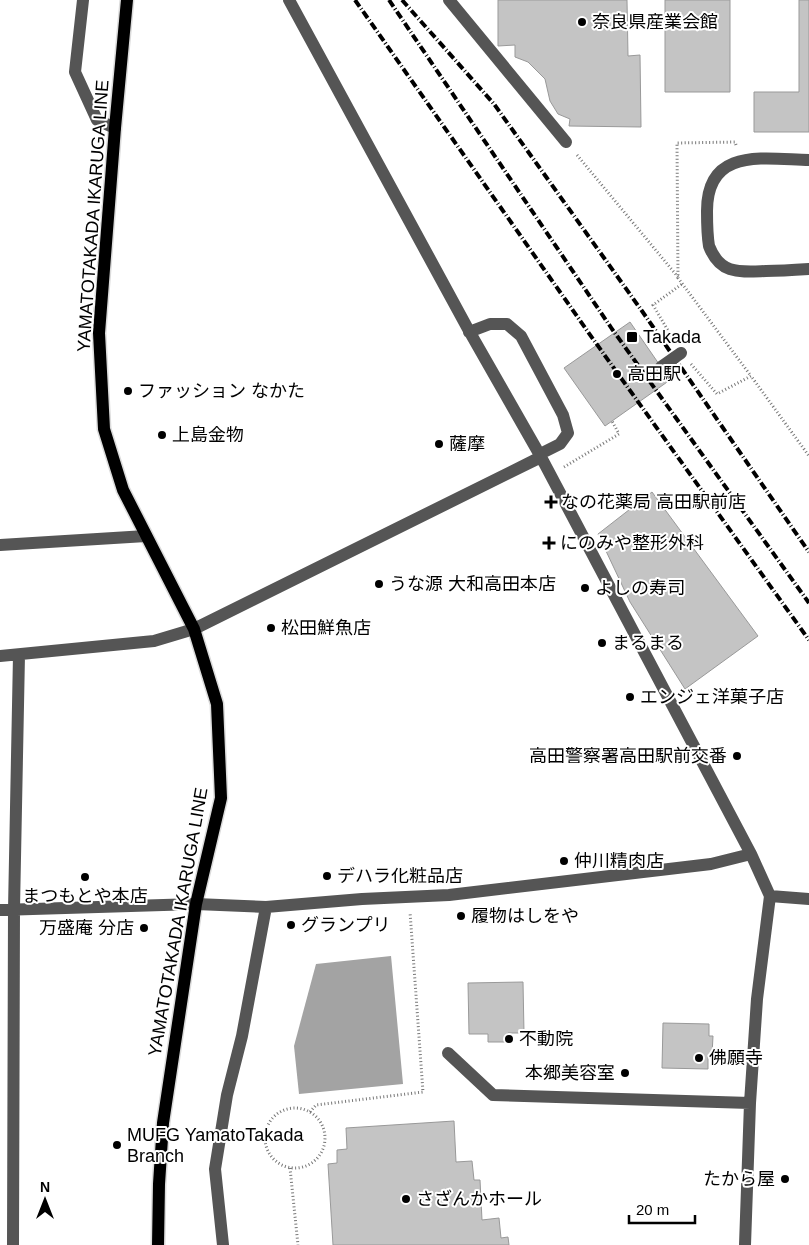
<svg xmlns="http://www.w3.org/2000/svg" width="809" height="1245" font-family="Helvetica,'Noto Sans JP',sans-serif">
	<rect width="100%" height="100%" fill="#fff"/>
	<path fill="#a3a3a3" d="M391 956 403 1084 299 1094 294 1046 316 964Z"/>
	<path fill="#c4c4c4" stroke="#999" d="M498 0H627L628 56 640 55 641 127 569 126 570 119 558 114 550 101 545 79 528 62 515 57V45L498 46Z
		M665 0H730V92H665Z
		M799 0H809V132H754V92H799Z
		M630 322 670 380 605 426 564 368Z
		M652 492 758 636 685 689 630 602 598 534Z
		M523 982 524 1033H508V1042H488V1034H469L468 983Z
		M663 1023 709 1024V1036H713L712 1055H708V1069L662 1068Z
		M454 1121 456 1162 472 1161 474 1180H480L482 1220 499 1218 501 1238 508 1237 509 1245H333L328 1164 337 1163V1150L347 1149 346 1128Z"/>
	<g fill="none" stroke-linecap="round" stroke-linejoin="round">
		<g stroke="#dbdbdb" stroke-width="15">
			<path id="major" d="M127 0 115 128 99 333 104 429 123 490 194 629 217 704 221 798 196 904 163 1123 159 1184 158 1245"/>
		</g>
		<path stroke="#777" stroke-width="3" stroke-dasharray="1 2.5" stroke-linecap="butt" d="M736 145 735 142 677 143 678 278 751 376
			M577 155 678 277
			M673 339 653 305 682 284
			M691 364 717 394 751 376 809 456
			M564 467 619 434 612 421
			M265 1138a30 30 0 1 1 60 0a30 30 0 1 1-60 0Z
			M310 1112 316 1105 423 1092 410 912
			M290 1168 298 1245"/>
		<path stroke="#555" stroke-width="12" d="M83 0 75 72 97 120 115 128
			M289 0 468 329 541 457
			M449 0 566 142
			M809 160C763 159 707 147 707 211 707 223 707 234 709 246 720 275 740 272 766 271 781 271 795 270 809 269
			M469 332 490 324H507L521 336 563 415 568 433 560 444 540 454
			M0 545 146 536
			M0 656 154 641 194 629 541 457 751 854 770 896 809 899
			M0 910 196 904 266 907 362 899 449 895 711 864 751 854
			M448 1053 493 1095 750 1103
			M13 1245 14 909 19 655
			M223 1245 215 1169 227 1095 242 1036 266 907
			M745 1245 750 1103 757 999 770 896"/>
		<use href="#major" stroke="#000" stroke-width="12"/>
		<path stroke="#000" stroke-width="4" stroke-dasharray="8 2.5 1 2.5" stroke-linecap="butt" d="M355 0 593 339 809 640
			M389 0 612 329 809 603
			M402 0 494 104 642 311 809 552"/>
		<path stroke="#555" stroke-width="12" d="M661 367 681 353"/>
	</g>
	<g fill="#000" stroke="#fff" stroke-width="2">
		<circle cx="582" cy="22" r="5"/>
		<rect x="626" y="331" width="12" height="12" rx="2.5"/>
		<circle cx="617" cy="374" r="5"/>
		<circle cx="128" cy="391" r="5"/>
		<circle cx="162" cy="435" r="5"/>
		<circle cx="439" cy="444" r="5"/>
		<path d="M548.5 494.5h5v5h5v5h-5v5h-5v-5h-5v-5h5z"/>
		<path d="M546.5 535.5h5v5h5v5h-5v5h-5v-5h-5v-5h5z"/>
		<circle cx="379" cy="584" r="5"/>
		<circle cx="585" cy="588" r="5"/>
		<circle cx="271" cy="628" r="5"/>
		<circle cx="602" cy="643" r="5"/>
		<circle cx="630" cy="697" r="5"/>
		<circle cx="737" cy="756" r="5"/>
		<circle cx="564" cy="861" r="5"/>
		<circle cx="327" cy="876" r="5"/>
		<circle cx="85" cy="877" r="5"/>
		<circle cx="461" cy="916" r="5"/>
		<circle cx="291" cy="925" r="5"/>
		<circle cx="144" cy="928" r="5"/>
		<circle cx="509" cy="1039" r="5"/>
		<circle cx="699" cy="1058" r="5"/>
		<circle cx="625" cy="1073" r="5"/>
		<circle cx="117" cy="1145" r="5"/>
		<circle cx="785" cy="1179" r="5"/>
		<circle cx="406" cy="1199" r="5"/>
	</g>
	<g text-anchor="middle" stroke-width="4" stroke-linejoin="round" paint-order="stroke">
		<g font-size="18" fill="#000" stroke="#fff" text-anchor="start">
			<text x="592" y="28">奈良県産業会館</text>
			<text x="643" y="343">Takada</text>
			<text x="627" y="380">高田駅</text>
			<text x="138" y="397">ファッション なかた</text>
			<text x="172" y="441">上島金物</text>
			<text x="449" y="450">薩摩</text>
			<text x="561" y="508">なの花薬局 高田駅前店</text>
			<text x="560" y="549">にのみや整形外科</text>
			<text x="389" y="590">うな源 大和高田本店</text>
			<text x="595" y="594">よしの寿司</text>
			<text x="281" y="634">松田鮮魚店</text>
			<text x="612" y="649">まるまる</text>
			<text x="640" y="703">エンジェ洋菓子店</text>
			<text x="727" y="762" text-anchor="end">高田警察署高田駅前交番</text>
			<text x="574" y="867">仲川精肉店</text>
			<text x="337" y="882">デハラ化粧品店</text>
			<text x="85" y="902" text-anchor="middle">まつもとや本店</text>
			<text x="471" y="922">履物はしをや</text>
			<text x="301" y="931">グランプリ</text>
			<text x="134" y="934" text-anchor="end">万盛庵 分店</text>
			<text x="519" y="1045">不動院</text>
			<text x="709" y="1064">佛願寺</text>
			<text x="615" y="1079" text-anchor="end">本郷美容室</text>
			<text x="127" y="1141">MUFG YamatoTakada<tspan x="127" dy="21">Branch</tspan></text>
			<text x="775" y="1185" text-anchor="end">たから屋</text>
			<text x="416" y="1205">さざんかホール</text>
		</g>
		<g font-size="18" fill="#000" stroke="#fff">
			<text transform="translate(93 216) rotate(-86)" y="6">YAMATOTAKADA IKARUGA LINE</text>
			<text transform="translate(178 922) rotate(-80)" y="6">YAMATOTAKADA IKARUGA LINE</text>
		</g>
	</g>
	<g transform="translate(45 1200)" stroke="#ffffff" stroke-width="4" paint-order="stroke">
	<path d="M0-4L9 19L0 12L-9 19Z" fill="#000000"/>
	<text y="-8" font-size="14" font-weight="bold" text-anchor="middle" fill="#000000">N</text>
	</g>
	<path d="M629 1215v8h66v-8" fill="none" stroke="#000000" stroke-width="2.5"/>
	<text x="636" y="1215" font-size="15" fill="#000000" stroke="#ffffff" stroke-width="4" paint-order="stroke">20 m</text>
</svg>
